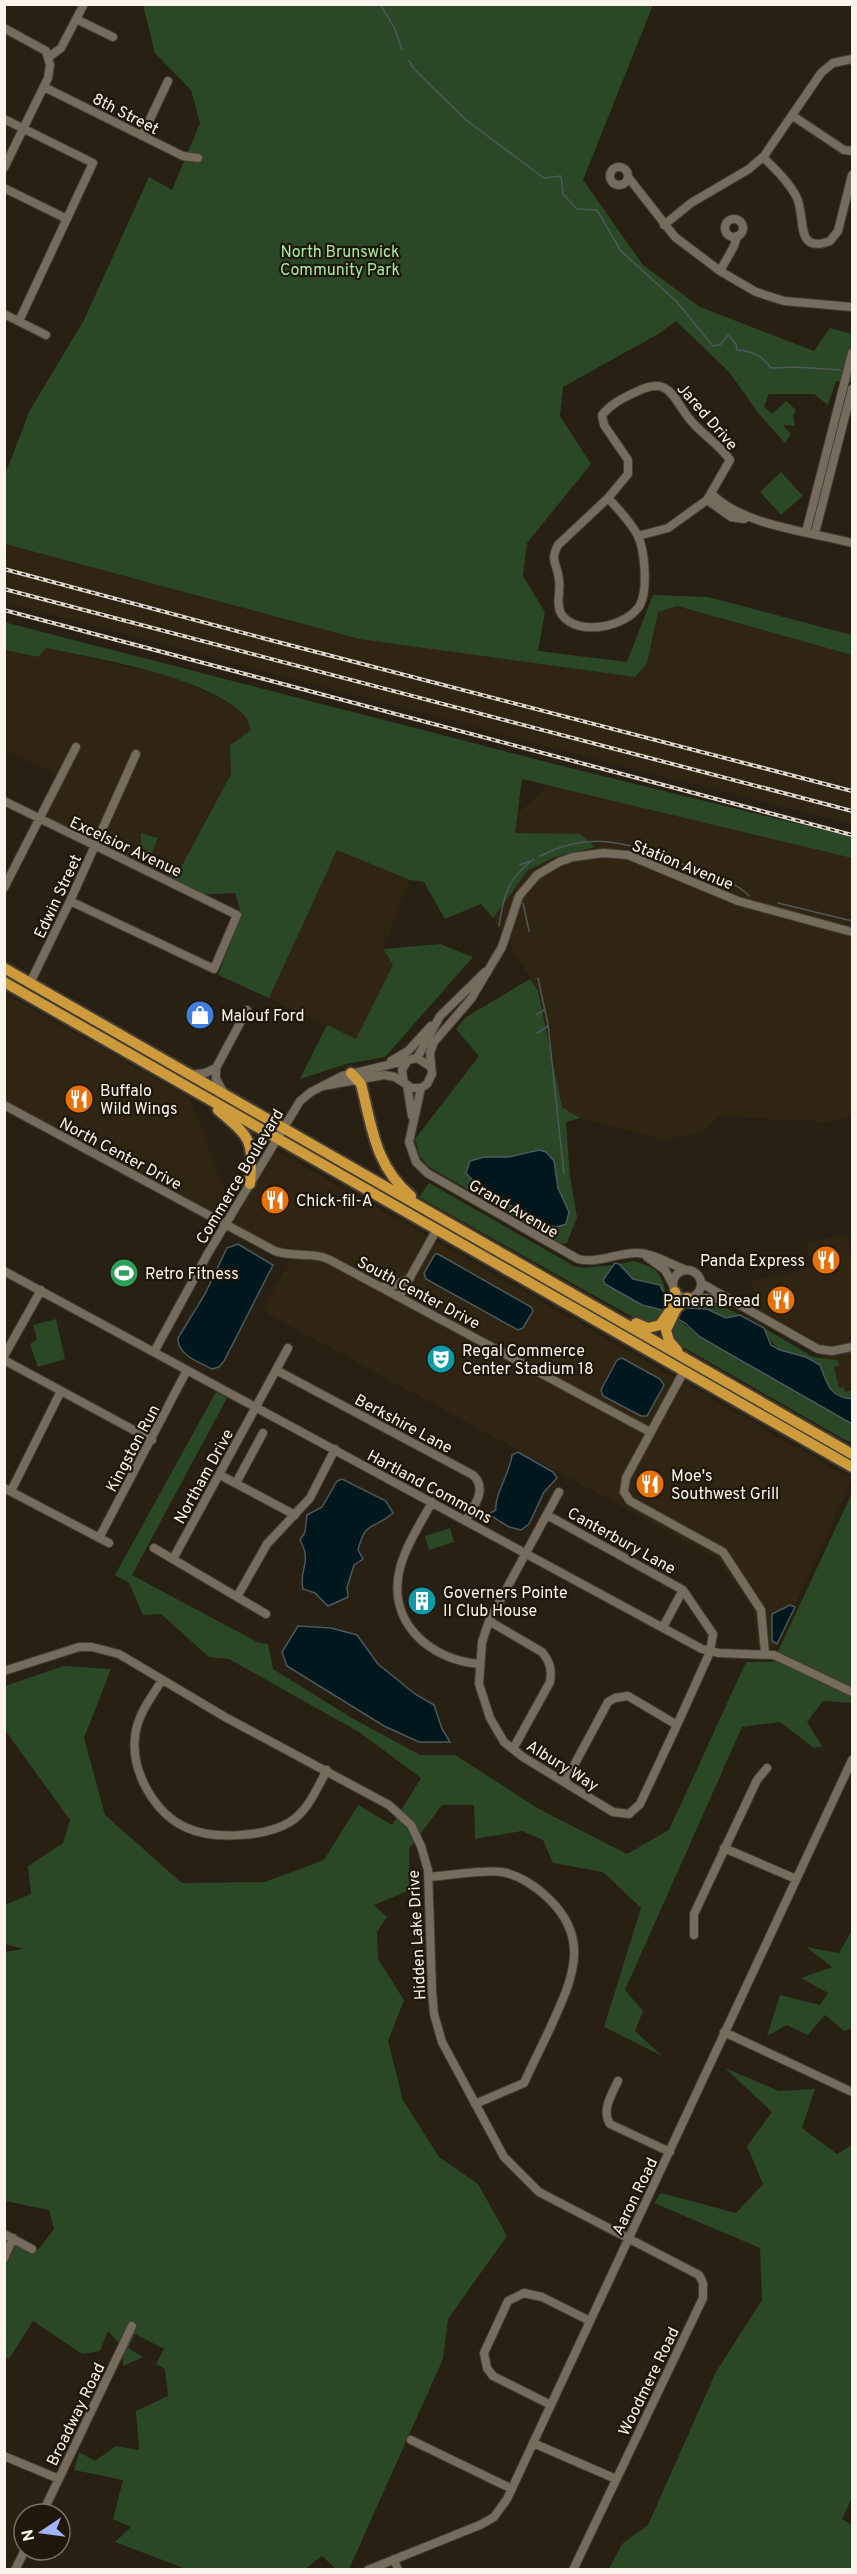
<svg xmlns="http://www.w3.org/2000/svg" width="857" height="2574" font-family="Overpass,sans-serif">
	<rect width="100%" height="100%" fill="#282013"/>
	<path fill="#302512" d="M4 544 359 639 635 677 647 664 658 612 677 606 852 655V824L599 760 5 602Z
		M45 648 178 678 223 700 244 715 251 730 230 745 231 774 179 871 149 856 158 839 141 833 140 855 132 860 38 815 56 774 5 751V650L38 657Z
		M566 767 852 837V1117L826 1122 719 1116 705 1131 665 1140 580 1118 562 1107 538 991 467 877 496 835Z
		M337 849 410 880 383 949 393 965 356 1039 269 998Z
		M4 993 190 1098 229 1201 217 1220 5 1105Z
		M272 1148 852 1479 774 1650 757 1644 753 1609 718 1559 263 1311 289 1261 288 1254 226 1225Z
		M847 1234 852 1260V1390L845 1392 839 1388 834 1366 837 1360 825 1359 815 1347 757 1315 751 1281 812 1268 806 1243Z"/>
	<path fill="#2a4726" d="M143 5H653L583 180 643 265 700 307 814 351 830 328 852 334V383L836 381 828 405 814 394H769L764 406 772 414 786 401 796 410 793 416 795 426 783 425 791 434 785 443 759 414 729 372 676 321 660 333 563 387 560 416 591 464 527 543 523 576 545 612 538 651 627 662 653 595 708 597 852 635V655L677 606 658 612 647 664 635 677 359 639 5 544 4 477 30 410 84 320 149 177 172 190 200 123 191 90 155 53Z
		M781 472 803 496 781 515 760 492Z
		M4 622 566 767 852 837V858L522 779 515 833 580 834 595 847 555 857 528 870 493 918 481 904 445 919 424 882 410 880 337 850 269 998 218 975 241 914 235 893 195 895 140 855 141 833 158 838 150 857 179 871 231 774 230 745 251 730C249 725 247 718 243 714 204 676 99 659 46 648L38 657 5 650Z
		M440 944 473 957 385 1057 346 1064 300 1079 327 1025 356 1039 393 965 383 949Z
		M530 979 538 991 562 1107 580 1118 566 1122 570 1177 577 1217 567 1243 562 1244 429 1167 420 1157 415 1139 479 1056 456 1029 466 1017Z
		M429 1183 574 1266 583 1268 613 1265 603 1280 653 1309 662 1310 656 1324 643 1323 419 1197Z
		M633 1261C659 1268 662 1273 667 1299L660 1285 633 1279 619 1264Z
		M694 1303H716L740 1315 726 1318 707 1309 684 1308Z
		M674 1317 700 1337 852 1424V1442L847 1441 676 1343 671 1336 669 1327Z
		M56 1319 65 1359 38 1367 30 1344 37 1339 33 1325Z
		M764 1328 813 1357 837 1360 839 1365 834 1367 839 1388 844 1387 845 1392 852 1390V1399C830 1397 827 1384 820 1365 794 1355 775 1355 764 1328Z
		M216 1392 227 1398 132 1575 257 1642 268 1644 273 1669 352 1718 420 1755H455L539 1809 627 1854 669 1830 746 1662H773L852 1493V1703L823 1701 807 1722 822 1746 814 1748 780 1722 742 1727 625 1990 643 2011 635 2031 662 2056 604 2027 641 1908 603 1872 553 1863 543 1840 522 1831 475 1839 474 1805H442L409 1849 410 1890 374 1905 387 1917 377 1932 378 1959 404 2000 388 2041 403 2100 439 2157 478 2184 507 2236 448 2319 443 2359 349 2569H336L322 2556 305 2569H186L115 2542 131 2527 113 2519 123 2480 74 2470 79 2452 95 2461 116 2446 139 2450 136 2411 168 2396 165 2369 156 2364 164 2349 135 2334 128 2348 143 2357 123 2366 122 2347 108 2331 100 2351 82 2354 33 2321 9 2359 5 2357V2256L20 2239 38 2250 54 2229 49 2210 5 2201V1952L23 1949 5 1944V1905L31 1894 28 1866 63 1843 70 1820 5 1730V1686L64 1666 111 1669 84 1738 105 1815 182 1883 265 1882 324 1860 358 1805 392 1825 421 1778 359 1732 229 1659 209 1657 161 1614 143 1615 129 1583 115 1575Z
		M450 1528 454 1542 429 1550 425 1536Z
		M852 1930V2028L844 2031 825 2015 808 2035 787 2025 767 2036 780 1995 820 2005 828 1993 801 1978 832 1967 806 1947 839 1953Z
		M725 2068 779 2091 815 2089 802 2128 837 2154 852 2145V2498L842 2519 852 2525V2569H609L622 2544 648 2525 716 2372 762 2300 760 2248 654 2203 661 2193 736 2213 763 2184 747 2146 772 2112Z"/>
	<path fill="#00171e" stroke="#4b595c" stroke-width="1.5" d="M539 1150 546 1152 554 1161 558 1188 569 1212 566 1224C561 1226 557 1228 552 1226 534 1221 477 1188 466 1173L470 1161 484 1157H509Z
		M238 1244 273 1265 224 1361 219 1367 212 1369C199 1362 177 1355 178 1338L205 1294 227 1248Z
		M435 1254H438L531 1307 533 1311 523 1328 518 1330 426 1279 424 1273Z
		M615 1263 619 1264 633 1279 660 1285 667 1299 684 1308 707 1309 726 1318 740 1315 764 1328 771 1345 780 1350 806 1357 820 1365C827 1384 830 1397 852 1399V1424L700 1337 685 1323 662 1310 642 1305 605 1284 603 1280Z
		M622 1358 660 1379 664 1385 647 1416H641L603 1396 601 1390 617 1360Z
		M518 1452 553 1472 557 1478 544 1492 529 1524 521 1530 509 1527 488 1514 496 1510C494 1495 510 1473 512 1455Z
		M342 1479 386 1501 393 1513C373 1531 366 1519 358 1550L363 1559 354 1565 347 1587 348 1597 328 1606 315 1593 303 1589C298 1570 313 1563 300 1540L305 1532 307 1515 322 1507 337 1481Z
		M790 1605 795 1607 794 1609 777 1644 772 1641V1614Z
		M298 1626 331 1628 357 1635 378 1664 415 1694 434 1705 442 1729 450 1742H419L384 1726 287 1666 282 1652Z"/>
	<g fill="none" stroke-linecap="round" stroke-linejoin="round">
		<path stroke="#4b595c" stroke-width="1.5" d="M380 4 395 29 402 50
			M409 61 414 69 466 120 544 178 561 176 563 194 577 209 597 210 621 251 677 302 713 346 721 344 728 335 736 344 737 350C753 351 761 355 771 368L796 367 841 370
			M540 856C585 833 620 840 665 857
			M682 864C700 871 738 882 749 896
			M520 865 530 861
			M523 903 529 931
			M778 903 852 921
			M499 926C503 896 508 878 534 859
			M538 978 548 1025 564 1174
			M536 1015 544 1010
			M537 1033 548 1026"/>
		<g stroke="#443d35" stroke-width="10">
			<path id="minor" d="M76 19 113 37
				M4 28 46 51 50 65 48 78 4 168
				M49 57 61 48 84 4
				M44 87 183 156 198 158
				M793 116 844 150 852 151
				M4 119 93 163 19 321
				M142 136 168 81
				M763 157C775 169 788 181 796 196 807 215 793 255 830 241L838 231 852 175
				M610 176a9 9 0 1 1 18 0a9 9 0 1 1-18 0Z
				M628 177 675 237 720 271 756 292 784 301 852 307
				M4 188 67 219
				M725 228a9 9 0 1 1 18 0a9 9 0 1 1-18 0Z
				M664 225 691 203 749 169 764 156 821 73 833 63 852 59
				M720 271 734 246 737 236
				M4 314 46 335
				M712 494C744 526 808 531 852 543
				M608 498C618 509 629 520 637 534 645 549 648 590 640 605 627 627 578 637 562 615 555 605 561 591 559 580 558 564 549 562 558 545L608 498 628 474V460L604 425 602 415C612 403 623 398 636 392 673 373 673 403 694 424 706 437 720 446 730 460L707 500 668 528 638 536
				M707 500 731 517 744 519 747 517
				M806 532 852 353
				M815 533 852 389
				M4 801 237 915 214 969 70 901
				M4 888 76 747
				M30 983 70 901 136 754
				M417 1058 440 1016 485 972
				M391 1061 408 1051 431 1026
				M189 1075 205 1073 216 1068
				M404 1083 402 1070 408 1060
				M407 1085 412 1116
				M323 1086 384 1075 395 1077 412 1088H421L427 1084 432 1074 430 1053 434 1042 471 999 502 947 519 896 537 875 559 862 573 857 603 853 628 855 738 901 852 932
				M421 1088 409 1142 416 1162 427 1173 578 1259C598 1264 616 1253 636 1253 654 1253 669 1264 686 1270
				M225 1095 216 1079V1068L247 1010
				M4 1105 275 1251C293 1258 312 1251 330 1260L650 1432
				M647 1257 665 1270 673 1285
				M673 1284a14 14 0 1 1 28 0a14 14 0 1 1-28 0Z
				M4 1271 702 1649 719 1653 774 1655 852 1692
				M701 1283 818 1349 832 1351 852 1347
				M380 1287 395 1285 410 1278
				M399 1297 437 1229
				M693 1297 720 1299
				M154 1352 207 1255 300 1101 311 1092 342 1076 417 1058 431 1067
				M4 1356 41 1290
				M4 1360 152 1440
				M276 1370 473 1475C488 1489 474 1506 466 1520
				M684 1371 626 1478 624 1492 630 1501 723 1552 761 1610 765 1653
				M220 1475 295 1515
				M236 1483 263 1433
				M4 1488 109 1543
				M11 1491 61 1391
				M432 1502C421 1523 406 1545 400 1568 386 1622 430 1660 479 1664
				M547 1515 683 1590 713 1634 710 1652 677 1725 640 1804 629 1814 613 1812 523 1757 504 1742 490 1718 479 1684 482 1642 489 1621 559 1492
				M99 1538 187 1370
				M154 1548 266 1614
				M173 1559 288 1348
				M238 1595 267 1544 310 1498 335 1449
				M489 1621 542 1652C550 1662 552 1669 550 1682L513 1749
				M663 1627 683 1590
				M4 1671 79 1647H92L119 1654 225 1717 389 1805 411 1825 421 1846 428 1870 432 1991 434 2014 442 2042 504 2157 539 2192 699 2275 703 2283V2298L573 2570
				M162 1680C151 1698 137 1715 135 1737 131 1772 155 1814 187 1828 214 1840 265 1837 290 1822 308 1811 317 1788 327 1770
				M565 1782 608 1702 615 1698 628 1696 677 1725
				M724 1848 796 1879
				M428 1877C447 1876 485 1869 502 1872 519 1875 537 1887 549 1899 591 1939 572 1980 552 2024 543 2044 533 2063 524 2083L475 2104
				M694 1935V1914L757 1780 767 1768
				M724 2032 852 2092
				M618 2081C612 2094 601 2110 610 2124L670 2152
				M4 2234 32 2249
				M4 2258 13 2238
				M551 2405 493 2376 487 2368 484 2353 508 2301 524 2293 542 2297 590 2321
				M411 2440 512 2489
				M533 2443 616 2479
				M4 2456 59 2479
				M42 2514 132 2326
				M394 2559 398 2570
				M15 2570 25 2550
				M368 2570 480 2525 494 2517 507 2499 852 1760"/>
		</g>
		<g stroke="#443d35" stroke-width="14">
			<path id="highway" d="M4 968 852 1454
				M4 982 852 1467
				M351 1073 361 1084C372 1127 375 1166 411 1196
				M218 1110C252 1139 253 1139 250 1184
				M636 1323 648 1328 660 1325 671 1309 675 1292
				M677 1350 669 1341 666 1330 676 1309 687 1298"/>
		</g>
		<use href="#minor" stroke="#756c5d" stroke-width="8"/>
		<use href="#highway" stroke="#cd9b3c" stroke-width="10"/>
		<g stroke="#dcd6cd" stroke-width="4">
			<path id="rail" d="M4 569 270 640 852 791
				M4 589 852 811
				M4 610 852 835"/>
		</g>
		<use href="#rail" stroke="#1e170a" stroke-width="1.5" stroke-dasharray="4.5" stroke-linecap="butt"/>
	</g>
	<defs>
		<g id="shop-disc" transform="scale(1.5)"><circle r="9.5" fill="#3f7fe0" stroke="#1e170a"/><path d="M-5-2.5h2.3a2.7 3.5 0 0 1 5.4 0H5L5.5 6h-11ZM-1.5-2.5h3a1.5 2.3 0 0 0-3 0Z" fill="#fff"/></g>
		<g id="restaurant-disc" transform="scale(1.5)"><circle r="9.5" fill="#e8710a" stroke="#1e170a"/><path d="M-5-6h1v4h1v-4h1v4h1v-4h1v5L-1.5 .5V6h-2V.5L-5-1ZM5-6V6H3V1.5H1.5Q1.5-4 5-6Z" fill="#fff"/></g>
		<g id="stadium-disc" transform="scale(1.5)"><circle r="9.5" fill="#2e9e5b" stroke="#1e170a"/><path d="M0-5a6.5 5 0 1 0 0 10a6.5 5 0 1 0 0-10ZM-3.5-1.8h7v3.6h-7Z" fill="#fff"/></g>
		<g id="theatre-disc" transform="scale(1.5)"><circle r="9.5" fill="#0f9aa8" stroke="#1e170a"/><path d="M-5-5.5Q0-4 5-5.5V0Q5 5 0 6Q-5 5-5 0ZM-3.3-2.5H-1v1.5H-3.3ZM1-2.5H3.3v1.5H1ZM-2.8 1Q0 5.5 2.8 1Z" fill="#fff"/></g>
		<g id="building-disc" transform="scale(1.5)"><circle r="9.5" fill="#0f9aa8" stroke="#1e170a"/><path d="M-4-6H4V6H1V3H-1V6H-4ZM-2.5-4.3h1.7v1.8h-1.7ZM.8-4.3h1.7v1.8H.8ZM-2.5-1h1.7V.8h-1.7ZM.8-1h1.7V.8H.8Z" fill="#fff"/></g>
	</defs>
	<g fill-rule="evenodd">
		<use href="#shop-disc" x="200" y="1015"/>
		<use href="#restaurant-disc" x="79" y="1099"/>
		<use href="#restaurant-disc" x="275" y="1200"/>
		<use href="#restaurant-disc" x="826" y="1260"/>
		<use href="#stadium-disc" x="124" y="1273"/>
		<use href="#restaurant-disc" x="781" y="1300"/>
		<use href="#theatre-disc" x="441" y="1359"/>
		<use href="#restaurant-disc" x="650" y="1484"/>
		<use href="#building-disc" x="422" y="1601"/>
	</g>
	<g text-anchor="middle" stroke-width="4.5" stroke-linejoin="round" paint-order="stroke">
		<g font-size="16" fill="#faf4ec" stroke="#1e170a">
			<text transform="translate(126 113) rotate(27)" y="6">8th Street</text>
			<text transform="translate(708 416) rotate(49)" y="6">Jared Drive</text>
			<text transform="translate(126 846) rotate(25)" y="6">Excelsior Avenue</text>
			<text transform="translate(683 864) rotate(22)" y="6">Station Avenue</text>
			<text transform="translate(57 896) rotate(-65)" y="6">Edwin Street</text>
			<text transform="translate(121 1153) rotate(28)" y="6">North Center Drive</text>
			<text transform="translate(239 1176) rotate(-59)" y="6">Commerce Boulevard</text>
			<text transform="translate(514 1208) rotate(30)" y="6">Grand Avenue</text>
			<text transform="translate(419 1292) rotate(28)" y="6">South Center Drive</text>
			<text transform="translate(404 1423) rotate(28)" y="6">Berkshire Lane</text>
			<text transform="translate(132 1448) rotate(-62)" y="6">Kingston Run</text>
			<text transform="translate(203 1476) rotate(-61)" y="6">Northam Drive</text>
			<text transform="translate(430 1486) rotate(28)" y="6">Hartland Commons</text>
			<text transform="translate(622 1540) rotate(29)" y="6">Canterbury Lane</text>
			<text transform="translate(563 1765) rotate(32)" y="6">Albury Way</text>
			<text transform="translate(416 1935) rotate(-93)" y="6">Hidden Lake Drive</text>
			<text transform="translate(634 2196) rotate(-64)" y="6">Aaron Road</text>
			<text transform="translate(648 2381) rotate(-64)" y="6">Woodmere Road</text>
			<text transform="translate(75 2414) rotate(-64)" y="6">Broadway Road</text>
		</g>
		<g font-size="16" fill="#a5e99b" stroke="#1e170a">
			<text x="340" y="257">North Brunswick<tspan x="340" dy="18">Community Park</tspan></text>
		</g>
		<g font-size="16" fill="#faf4ec" stroke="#1e170a" text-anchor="start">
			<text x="221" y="1021">Malouf Ford</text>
			<text x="100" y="1096">Buffalo<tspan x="100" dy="18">Wild Wings</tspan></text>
			<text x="296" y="1206">Chick-fil-A</text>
			<text x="805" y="1266" text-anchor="end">Panda Express</text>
			<text x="145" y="1279">Retro Fitness</text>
			<text x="760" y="1306" text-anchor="end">Panera Bread</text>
			<text x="462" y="1356">Regal Commerce<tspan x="462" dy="18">Center Stadium 18</tspan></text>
			<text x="671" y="1481">Moe's<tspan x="671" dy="18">Southwest Grill</tspan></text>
			<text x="443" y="1598">Governers Pointe<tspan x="443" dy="18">II Club House</tspan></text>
		</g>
	</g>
	<rect width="857" height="2574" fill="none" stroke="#faf4ec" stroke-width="12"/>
	<g transform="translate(42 2532) rotate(257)"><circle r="28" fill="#1e170a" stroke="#766f64" stroke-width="1.5"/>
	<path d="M0-4.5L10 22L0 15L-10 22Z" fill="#a1b3fd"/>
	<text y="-9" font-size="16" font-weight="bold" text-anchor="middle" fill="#faf4ec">N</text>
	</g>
</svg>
